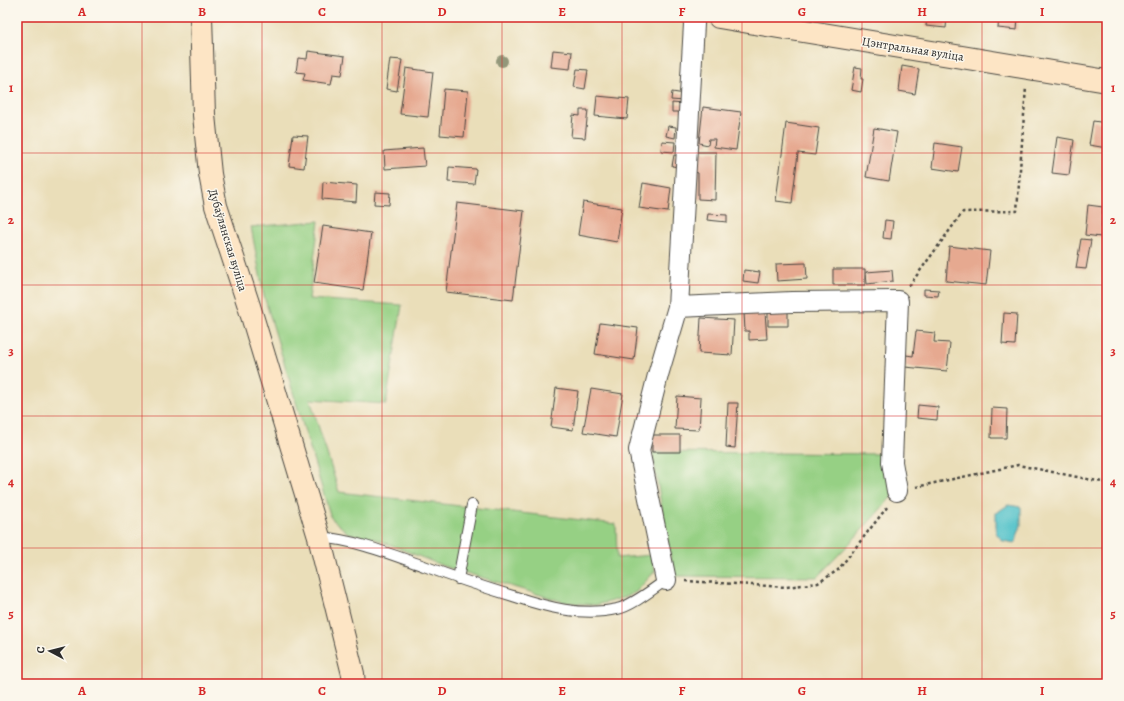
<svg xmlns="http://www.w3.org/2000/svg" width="1124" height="701" font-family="Alegreya,serif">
	<rect width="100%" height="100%" fill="#fbf7ec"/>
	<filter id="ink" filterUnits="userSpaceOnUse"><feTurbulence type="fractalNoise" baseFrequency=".025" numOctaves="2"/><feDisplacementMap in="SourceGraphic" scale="8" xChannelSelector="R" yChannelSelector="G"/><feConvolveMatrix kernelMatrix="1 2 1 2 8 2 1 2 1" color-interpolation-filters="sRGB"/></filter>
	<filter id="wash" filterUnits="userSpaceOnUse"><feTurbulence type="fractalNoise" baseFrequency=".012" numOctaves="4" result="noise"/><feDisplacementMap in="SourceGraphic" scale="16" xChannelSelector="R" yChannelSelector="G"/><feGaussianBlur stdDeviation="0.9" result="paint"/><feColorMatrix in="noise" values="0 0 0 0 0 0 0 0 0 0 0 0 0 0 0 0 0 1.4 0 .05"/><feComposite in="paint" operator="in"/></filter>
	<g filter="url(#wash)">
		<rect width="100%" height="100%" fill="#eadeb9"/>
		<path fill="#96d084" stroke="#607e58" d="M319 221 309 299 402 305 386 404 310 399 339 492 616 524 617 558 652 555 655 571 636 592 625 597 612 601 595 605 564 602 443 566 376 539 348 533 331 518 264 296 251 227Z
			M652 452 888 454 897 491 851 542 817 577 674 576Z"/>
		<path fill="#55c3ca" stroke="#40777a" d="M1008 505 1021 507V525L1015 543 1003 541 996 533V513Z"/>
		<g id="blocks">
			<path fill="#e6a990" d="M927 17H947L946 28 926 26Z
				M999 17H1018L1017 30 998 28Z
				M553 50 572 52 570 69 551 67Z
				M308 51 345 56 342 75 333 74 331 84 303 80 305 73 296 72 298 58 307 59Z
				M390 59 402 60 397 91 386 89Z
				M902 66 919 69 915 94 899 91Z
				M855 67 862 68 861 79H863L861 92 851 90Z
				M406 68 433 72 428 117 400 114Z
				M577 69 588 70 585 89 574 87Z
				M444 89 468 91 464 137 440 135Z
				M672 92 685 94 684 101 671 100Z
				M597 96 629 99 627 119 595 116Z
				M672 103 685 104 684 112H672Z
				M703 107 741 112 736 150 714 147 715 139H709L708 145 699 143Z
				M580 110H588L585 138 571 137 573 115 580 116Z
				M1093 121 1107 123V148L1089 145Z
				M786 123 819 128 815 155 798 153 792 203 776 201Z
				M668 126 676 127 675 138 666 136Z
				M874 128 897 132 889 181 866 177Z
				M293 135 308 136 304 168 289 166Z
				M1057 137 1074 140 1069 175 1052 173Z
				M662 141 675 142 674 152 661 151Z
				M935 143 962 147 958 172 932 168Z
				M423 148 425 166 385 169 384 151Z
				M695 152H716L715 200 698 199V173L695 172Z
				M674 155 681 156 679 167 672 166Z
				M449 167 476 169 474 184 448 182Z
				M323 182 357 185 356 202 322 199Z
				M643 183 671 188 668 212 639 208Z
				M375 192 390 193 389 205 374 204Z
				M583 202 622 208 617 242 578 235Z
				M457 203 524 211 513 300 446 292Z
				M1088 205 1103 207 1101 237 1085 235Z
				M708 214 727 215V222L707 220Z
				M885 220 893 221 891 239 883 238Z
				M323 226 371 233 363 290 314 283Z
				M1081 239 1091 240 1086 269 1076 268Z
				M949 246 990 251 986 285 946 281Z
				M806 263 807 279 777 281 776 264Z
				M833 269H865V285H833Z
				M744 270 760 272 758 283 743 281Z
				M892 270 893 281 867 284 866 272Z
				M924 289 939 290 938 296 924 295Z
				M765 312 767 339 749 340V331H745L744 313Z
				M768 312H788V326H768Z
				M1004 313 1017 314 1015 345 1002 344Z
				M701 318 734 320 732 355 699 353Z
				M600 323 638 328 634 360 595 354Z
				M916 331 935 333 934 342 950 343 947 371 905 367 906 355 913 356Z
				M556 388 578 391 573 430 551 427Z
				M591 389 623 394 616 437 583 432Z
				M677 396 701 398 699 430 675 429Z
				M728 403H738L735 448 726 447Z
				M918 405 938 407 937 420 917 418Z
				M992 408 1007 409 1006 438H991Z
				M652 435H680V452H652Z"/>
		</g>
	</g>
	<g filter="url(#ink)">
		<use href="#blocks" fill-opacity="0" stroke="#484640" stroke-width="1"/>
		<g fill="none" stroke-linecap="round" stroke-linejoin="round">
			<g stroke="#484640" stroke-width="12">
				<path id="lane" d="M319 537C356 540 390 554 424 566 453 577 483 587 513 596 546 607 582 617 617 609 632 606 653 589 666 580
					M458 579 472 505"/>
			</g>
			<g stroke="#484640" stroke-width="22">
				<path id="street" d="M678 307 792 302 898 301 892 462 897 491
					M666 580 639 450 658 375 678 307 694 24 693 17"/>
			</g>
			<g stroke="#484640" stroke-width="24">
				<path id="secondary" d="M201 17 202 48 204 115 210 174 216 206 249 306 319 537 353 674 354 684
					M719 17 1107 81"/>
			</g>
			<path stroke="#484640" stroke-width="2.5" stroke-dasharray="3 3" stroke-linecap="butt" d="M909 286 963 212 1017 211 1026 87
				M916 487 1018 465 1107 483
				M685 581 786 587 818 583 838 570 888 506"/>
			<use href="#lane" stroke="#fff" stroke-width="10"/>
			<use href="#street" stroke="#fff" stroke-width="20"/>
			<use href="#secondary" stroke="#fde5c5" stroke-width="22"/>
		</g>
		<circle fill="#93977a" cx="502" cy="61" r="6"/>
	</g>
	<path fill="none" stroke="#d62828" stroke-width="1" stroke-opacity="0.55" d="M142 17V684M262 17V684M382 17V684M502 17V684M622 17V684M742 17V684M862 17V684M982 17V684M17 153H1107M17 285H1107M17 416H1107M17 548H1107"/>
	<g text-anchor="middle" stroke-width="3" stroke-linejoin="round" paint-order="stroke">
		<g font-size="12" fill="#2b2b2b" stroke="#fbf7ec">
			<text transform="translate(913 49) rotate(9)" y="4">Цэнтральная вуліца</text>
			<text transform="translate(228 240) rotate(73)" y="4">Дубаўлянская вуліца</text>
		</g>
	</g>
	<rect width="1124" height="701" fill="none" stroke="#fbf7ec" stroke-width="44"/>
	<g transform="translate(50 651) rotate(277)" stroke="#fbf7ec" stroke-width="3" paint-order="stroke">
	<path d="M0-3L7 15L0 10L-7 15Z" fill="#2b2b2b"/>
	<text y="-6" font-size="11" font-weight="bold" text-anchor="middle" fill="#2b2b2b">С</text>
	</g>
	<rect x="22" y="22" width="1080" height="657" fill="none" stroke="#d62828" stroke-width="1.5"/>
	<g font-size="13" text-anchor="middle" font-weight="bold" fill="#d62828">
		<text x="82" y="16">A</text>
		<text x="202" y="16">B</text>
		<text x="322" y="16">C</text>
		<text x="442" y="16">D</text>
		<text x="562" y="16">E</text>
		<text x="682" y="16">F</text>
		<text x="802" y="16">G</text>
		<text x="922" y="16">H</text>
		<text x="1042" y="16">I</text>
		<text x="11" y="92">1</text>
		<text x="1113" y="92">1</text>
		<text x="11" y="224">2</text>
		<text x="1113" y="224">2</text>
		<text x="11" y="355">3</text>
		<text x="1113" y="355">3</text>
		<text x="11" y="486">4</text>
		<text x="1113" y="486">4</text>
		<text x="11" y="618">5</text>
		<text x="1113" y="618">5</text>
		<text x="82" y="695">A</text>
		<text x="202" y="695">B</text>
		<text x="322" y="695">C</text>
		<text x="442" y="695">D</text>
		<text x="562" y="695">E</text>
		<text x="682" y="695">F</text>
		<text x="802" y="695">G</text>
		<text x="922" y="695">H</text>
		<text x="1042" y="695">I</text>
	</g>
</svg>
